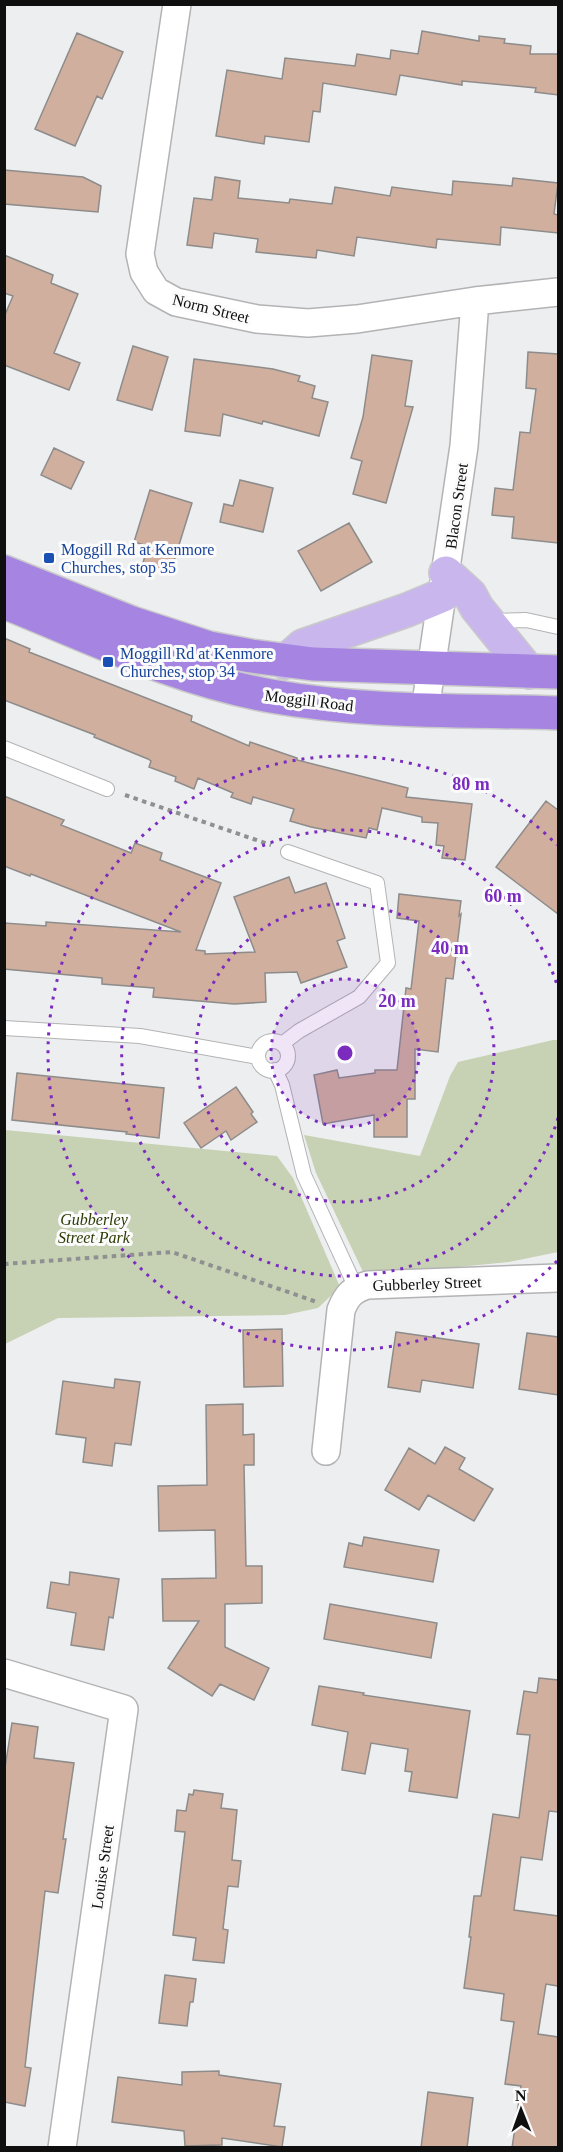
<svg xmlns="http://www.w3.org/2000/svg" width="563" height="2152" font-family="Georgia,serif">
	<rect width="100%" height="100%" fill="#edeeef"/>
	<path fill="#c7d1b3" d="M553 1040H558V1252L509 1262 365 1276 316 1173 304 1135 420 1156 450 1076 458 1062Z
		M5 1130 277 1156 293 1178 340 1287 318 1308 285 1315 58 1318 5 1344Z"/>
	<path fill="#d0af9f" stroke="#8d8c8b" stroke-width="1.5" d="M422 31 479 41V36L505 39 504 43 531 46 530 54H558V95L535 92 536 88 462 81V85L400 75 396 95 323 83 320 112 313 111 309 142 265 136 264 144 216 136 227 70 282 79 285 58 355 66 357 54 390 59 391 50 418 54Z
		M77 33 123 52 102 99 97 96 75 146 35 129Z
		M4 170 83 177 101 186 98 212 4 204Z
		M215 177 240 181 238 198 289 203 290 199 332 204 335 187 390 196 392 187 452 195 453 181 512 186 513 178 558 183 554 214 558 215V233L501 227 500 245 437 239 436 248 357 237 354 256 317 250 316 258 256 252 258 239 214 233 212 248 187 245 194 198 212 200Z
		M4 255 53 275 51 283 78 294 54 353 80 363 69 390 4 365V317L13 296 4 293Z
		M133 346 168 357 152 410 117 400Z
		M528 352 558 354V543L512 538 514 517 492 515 495 488 513 490 520 432 530 433 536 389 526 388Z
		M372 355 412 361 405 406 413 407 386 503 353 494 362 461 351 458 363 417Z
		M194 359 273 369 300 376 298 381 315 386 312 398 328 402 319 436 263 421 262 424 223 414 220 436 185 431Z
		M54 448 84 462 71 489 41 475Z
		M240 480 273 488 263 532 220 522 224 504 233 506Z
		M150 490 192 503 170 574 142 566 148 546 134 542Z
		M349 523 372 562 321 591 298 551Z
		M4 638 30 649 29 652 192 716 191 721 249 746 250 742 297 758V760L408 788 406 797 472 804 465 860 442 858 444 846 436 845 438 823 422 822V817L382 808 377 830 369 828 366 838 311 827 290 821 294 809 253 797 251 804 231 797 233 793 198 778 194 789 175 781 176 777 149 767 151 761 148 759 94 737 95 735 4 700Z
		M4 796 64 820 61 825 131 853 135 843 162 853 160 860 221 883 196 950 205 951V954L255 952 234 897 289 877 295 893 326 883 345 938 337 941 347 967 301 983 297 972 265 973 266 1002 234 1004 153 997 154 988 102 984V978L4 969V923L46 926V922L181 932 31 874 30 876 4 866Z
		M546 801 558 810V914L496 867Z
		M399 894 461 901 459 916 461 914 453 979 446 978 438 1052 415 1049V1099H407V1137H374V1115L323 1124 314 1075 337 1070 339 1078 375 1073V1070H397L406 988 411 989 419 921 397 918Z
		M17 1073 164 1088 159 1138 126 1134 127 1132 12 1120Z
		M236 1087 253 1112 251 1114 257 1122 231 1140 226 1131 201 1148 184 1123Z
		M282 1329 283 1386 244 1387 243 1330Z
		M396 1332 479 1344 473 1388 422 1380 420 1392 388 1387Z
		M527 1333 558 1337V1395L519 1389Z
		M115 1379 140 1382 131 1445 115 1443 112 1466 83 1462 86 1438 56 1434 63 1381 114 1388Z
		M243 1404V1435L254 1434V1465H244L246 1566H262V1603L225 1604V1647L269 1668 254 1700 220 1684 212 1696 168 1668 199 1621H163L162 1579 216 1578 215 1530 159 1531 158 1486 207 1485 206 1405Z
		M445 1447 465 1458 459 1469 493 1489 474 1521 428 1495 419 1510 385 1490 409 1448 435 1464Z
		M364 1537 439 1550 433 1582 344 1567 349 1543 362 1546Z
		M70 1572 119 1579 113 1618 109 1617 104 1650 71 1645 76 1613 47 1608 51 1582 69 1585Z
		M330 1604 437 1623 431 1658 324 1639Z
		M539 1678 558 1680V1812L549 1811 542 1860 521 1857 514 1910 558 1916V1986L546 1984 538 2034 558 2037V2148H512L521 2086 505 2084 514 2022 501 2020 504 1994 464 1988 471 1937H469L474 1896H481L493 1814 519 1818 530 1735 517 1734 524 1691 537 1693Z
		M319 1686 364 1693 363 1695 470 1711 457 1798 409 1791 412 1772 405 1771 408 1749 371 1743 365 1774 342 1770 348 1732 312 1725Z
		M12 1723 38 1727 34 1758 74 1763 63 1839H66L58 1893 45 1891 25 2067 31 2068 25 2106 4 2102V1774Z
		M194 1790 223 1794 221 1808 237 1810 232 1860 241 1861 238 1887 228 1886 223 1929 228 1930 224 1963 193 1960 196 1938 173 1935 185 1832 175 1831 177 1810 186 1811 189 1794 193 1795Z
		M165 1975 196 1979 193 2002H190L187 2026 159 2023Z
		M219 2071V2075L281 2084 274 2126 285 2127 282 2147 222 2138V2145L185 2146 184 2131 112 2122 118 2077 182 2085V2072Z
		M428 2092 473 2098 467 2148H421Z"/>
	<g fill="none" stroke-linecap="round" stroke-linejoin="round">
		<g stroke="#b3b3b5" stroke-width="16">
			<path id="lane" d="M490 621 526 620 558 627
				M4 748 107 789
				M4 1028 140 1036 258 1057
				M258 1056a15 15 0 1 1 30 0a15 15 0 1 1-30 0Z
				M282 1044 299 1031 359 997 388 963 377 883 288 852
				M275 1070 282 1085 304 1175 356 1288"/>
		</g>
		<g stroke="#b3b3b5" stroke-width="30">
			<path id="street" d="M177 4 140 254 144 272 156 291 176 302 257 319 308 323 357 319 475 301 558 292
				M425 710 464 446 475 301
				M326 1451 341 1310C347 1295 353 1289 368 1285L558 1278
				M4 1673 124 1709 62 2148"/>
		</g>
		<g stroke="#cacaca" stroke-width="36">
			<path id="primary" d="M446 573 470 595 477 608 529 672
				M285 662 303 646 407 610 443 595"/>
		</g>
		<g stroke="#cacaca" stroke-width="36">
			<path id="highway" d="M4 572 132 623 209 648 251 656 313 664 558 672
				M4 602C91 637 179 680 271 696 366 713 463 710 558 713"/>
		</g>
		<path stroke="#8f9091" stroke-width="4" stroke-dasharray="4.5 4.5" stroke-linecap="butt" d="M125 795 271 845
			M4 1264 172 1252 317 1302"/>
		<use href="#lane" stroke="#fff" stroke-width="14"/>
		<use href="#street" stroke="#fff" stroke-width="27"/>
		<use href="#primary" stroke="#c9b6ed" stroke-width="33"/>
		<use href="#highway" stroke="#a585e1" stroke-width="33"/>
	</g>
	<circle cx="345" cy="1053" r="74" fill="#7b2cbf" fill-opacity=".12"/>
	<g fill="none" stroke="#7b2cbf" stroke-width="3" stroke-dasharray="3 6">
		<circle cx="345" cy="1053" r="74"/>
		<circle cx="345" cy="1053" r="149"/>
		<path d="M558 1118A223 223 0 1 1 558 988"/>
		<path d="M557 1261A297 297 0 1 1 557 845"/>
	</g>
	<g fill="#1a4fb4" stroke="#fbfbfc" stroke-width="2">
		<rect x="43" y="552" width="12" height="12" rx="3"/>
		<rect x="102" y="656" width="12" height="12" rx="3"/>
	</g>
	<g text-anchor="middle" stroke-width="6" stroke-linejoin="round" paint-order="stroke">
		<g font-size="16" fill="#0f0f10" stroke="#fbfbfc">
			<text transform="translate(211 308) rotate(14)" y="6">Norm Street</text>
			<text transform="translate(456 506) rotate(-82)" y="6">Blacon Street</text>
			<text transform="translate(309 700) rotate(7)" y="6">Moggill Road</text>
			<text transform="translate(427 1283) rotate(-2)" y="6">Gubberley Street</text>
			<text transform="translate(102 1867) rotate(-82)" y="6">Louise Street</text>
		</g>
		<g font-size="16" fill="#164399" stroke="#fbfbfc" text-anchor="start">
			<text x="61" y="555">Moggill Rd at Kenmore<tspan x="61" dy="18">Churches, stop 35</tspan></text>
			<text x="120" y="659">Moggill Rd at Kenmore<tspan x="120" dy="18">Churches, stop 34</tspan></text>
		</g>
		<g font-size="16" font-style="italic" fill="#2e3a04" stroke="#fbfbfc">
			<text x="94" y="1225">Gubberley<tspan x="94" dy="18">Street Park</tspan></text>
		</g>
	</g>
	<circle cx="345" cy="1053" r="9" fill="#7b2cbf" stroke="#fbfbfc" stroke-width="3"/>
	<g font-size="18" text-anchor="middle" font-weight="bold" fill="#7b2cbf" stroke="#fbfbfc" stroke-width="6" stroke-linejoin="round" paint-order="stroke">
		<text x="471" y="790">80 m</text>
		<text x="503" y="902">60 m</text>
		<text x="450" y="954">40 m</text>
		<text x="397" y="1007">20 m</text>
	</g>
	<rect width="563" height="2152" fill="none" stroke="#0f0f10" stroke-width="12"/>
	<g transform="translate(521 2110) rotate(359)" stroke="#fbfbfc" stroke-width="4.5" paint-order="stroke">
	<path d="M0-4.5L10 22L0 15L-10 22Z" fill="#0f0f10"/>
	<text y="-9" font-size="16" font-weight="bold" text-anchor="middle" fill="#0f0f10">N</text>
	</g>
</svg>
